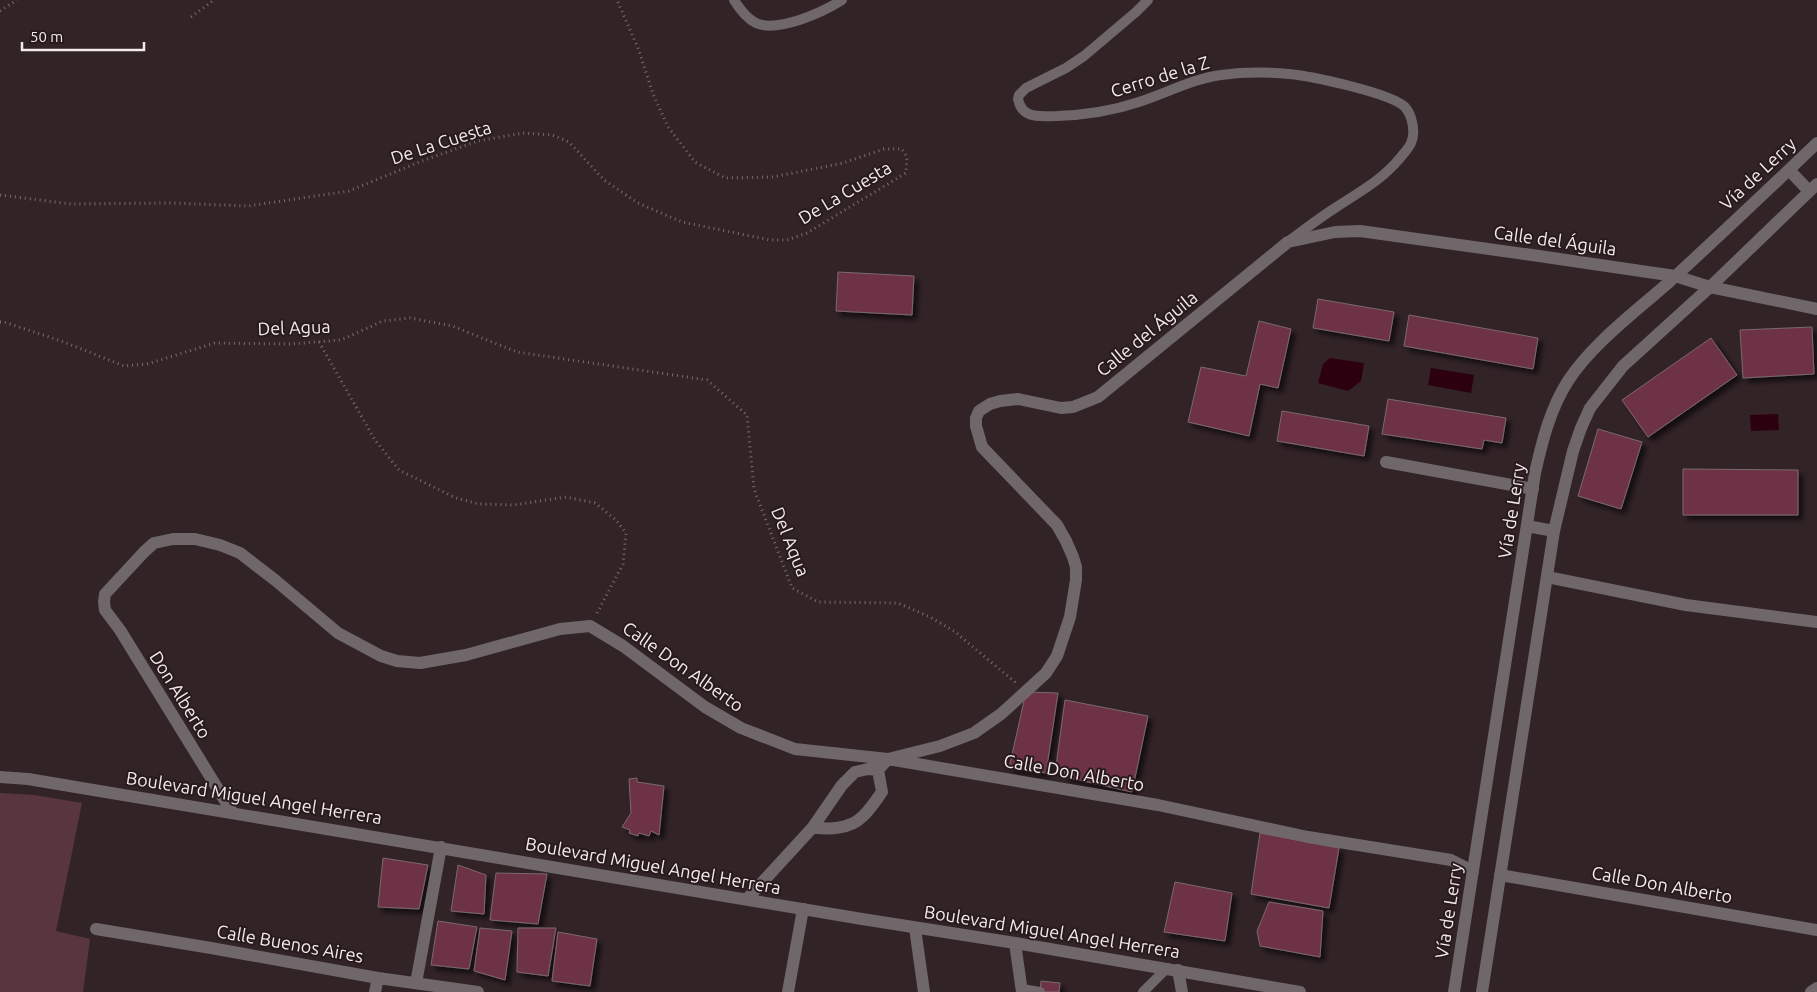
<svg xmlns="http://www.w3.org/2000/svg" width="1817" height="992" font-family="Ubuntu,sans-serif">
	<defs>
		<filter id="shadow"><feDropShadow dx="4.5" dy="4.5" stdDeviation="2.5" flood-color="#0009"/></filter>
	</defs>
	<rect width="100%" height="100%" fill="#322327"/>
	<path fill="#59363f" d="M0 793 34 795 82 803 56 931 90 939 83 992H0Z"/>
	<path fill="#2d000f" d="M1330 358 1364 363 1361 381 1348 391 1318 383 1323 364Z
		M1431 368 1474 375 1471 393 1428 385Z
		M1778 414 1779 430 1751 431 1750 415Z"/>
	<path fill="#6d3344" stroke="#7a696c" filter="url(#shadow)" d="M838 272 914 276 912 315 836 311Z
		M1318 299 1394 312 1389 341 1313 328Z
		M1409 315 1538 338 1533 369 1404 346Z
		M1259 321 1291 329 1278 388 1260 384 1249 436 1188 422 1201 367 1246 376Z
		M1812 327 1814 374 1743 378 1740 330Z
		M1711 338 1737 375 1648 437 1622 400Z
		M1388 399 1506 418 1502 443 1484 440 1482 449 1382 434Z
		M1282 411 1369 426 1364 456 1277 441Z
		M1598 429 1642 442 1621 509 1578 496Z
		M1683 469 1798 470V515H1683Z
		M1026 692 1058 693 1046 773 1009 768Z
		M1065 700 1148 716 1132 792 1065 777 1064 769 1056 766Z
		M637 778V782L664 786 659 835 651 831 649 836 639 833 638 836 629 833 630 830 622 827 631 813 629 779Z
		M1260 833 1339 848 1329 908 1251 894Z
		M383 858 428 865 419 909 378 907Z
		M458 865 486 875 484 914 451 911Z
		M496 873 547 874 538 924 490 920Z
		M1175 882 1232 893 1225 941 1164 932Z
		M1269 902 1323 911 1320 957 1260 946 1257 931Z
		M438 921 477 927 469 969 431 965Z
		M480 928 512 931 505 980 474 971Z
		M518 928H556L548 976 517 972Z
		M558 932 597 939 590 986 552 981Z
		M1041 981 1060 983 1059 992H1040Z"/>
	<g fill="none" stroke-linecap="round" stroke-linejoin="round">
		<path stroke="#796c6f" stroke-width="3" stroke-dasharray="1 4" stroke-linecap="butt" d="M0 11 17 0
			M191 17 214 0
			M0 195 71 204 171 203 248 206 349 191 422 161 478 141 523 133 552 135 569 142 604 180 638 203 682 222 770 240H787L807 233 906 173 907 157 902 149H884L843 163 773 177 725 178 695 162 668 127 653 94 638 48 617 0
			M0 322H4L64 342 124 366 147 364 215 343 291 344 341 340 383 321 410 318 452 326 517 352 707 380 747 415 754 489 792 588 818 602 898 603 930 617 954 631 1016 683
			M319 342 375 440 399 470 456 498 479 504 514 505 566 497 595 503 616 520 626 533 623 564 596 615"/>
		<path stroke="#6f6769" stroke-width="10" d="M734 0C739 8 746 18 756 23 778 33 823 12 842 0
			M1148 0 1136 12 1084 56 1066 68 1026 88 1019 95 1018 99C1022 120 1041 116 1057 116 1086 115 1112 111 1139 102 1167 93 1192 79 1221 75 1243 72 1267 72 1289 74 1311 76 1391 93 1405 107 1412 115 1416 132 1411 143 1409 148 1404 153 1400 158 1381 181 1359 192 1335 208 1319 218 1304 230 1289 241
			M1022 989 1040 992
			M1143 992 1167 968"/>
		<path stroke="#6f6769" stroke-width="12" d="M1386 462 1533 489
			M1547 577 1686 605 1817 622
			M878 770 888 759 940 746 974 733 1001 714 1046 673 1057 656 1070 617 1076 580V567L1073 557 1066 541 1057 525 982 447 976 426V418L979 411 990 404 1000 401 1018 399 1061 408 1073 407 1098 397 1288 242 1335 232 1360 231 1539 256 1675 276 1710 287 1817 309
			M232 812 181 729 120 630 105 610 104 602 105 594 144 552 154 543 173 539H195L220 545 240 553 275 580 338 633 381 656 397 661 420 663 466 655 560 629 590 626 623 646 705 707 741 728 795 749 888 759 1158 805 1308 837 1451 860 1473 871
			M813 827C828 830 850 829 862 817 870 810 876 800 882 792L878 770
			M1500 875 1817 930
			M747 899 813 827 842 785 855 772 868 769 878 770
			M915 928 924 992
			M96 929 211 948 378 978 478 992
			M1015 943 1022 992
			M1178 970 1182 992
			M416 983 441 847
			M375 992 378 978
			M788 992 803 909
			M1811 992 1817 988"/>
		<path stroke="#6f6769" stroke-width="12" d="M1789 170 1809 191
			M1527 526 1554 531
			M0 777 28 779 862 919 1015 943 1300 992
			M1454 992 1535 473C1542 442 1550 409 1568 381 1591 345 1635 312 1668 283 1718 237 1768 190 1817 143
			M1482 992 1554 531 1573 451 1581 428 1590 408 1623 366 1710 287 1817 184"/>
	</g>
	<g text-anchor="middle" stroke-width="4" stroke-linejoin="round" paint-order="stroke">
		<g font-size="18" fill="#f4eaec" stroke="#281a1d">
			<text transform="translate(1160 77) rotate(-17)" y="6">Cerro de la Z</text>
			<text transform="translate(441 143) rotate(-18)" y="6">De La Cuesta</text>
			<text transform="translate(1758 174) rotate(-43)" y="6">Vía de Lerry</text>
			<text transform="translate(845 193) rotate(-31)" y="6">De La Cuesta</text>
			<text transform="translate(1555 241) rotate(8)" y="6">Calle del Águila</text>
			<text transform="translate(294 328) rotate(-2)" y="6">Del Agua</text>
			<text transform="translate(1147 334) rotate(-39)" y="6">Calle del Águila</text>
			<text transform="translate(1512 511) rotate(-81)" y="6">Vía de Lerry</text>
			<text transform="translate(790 542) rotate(68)" y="6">Del Aqua</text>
			<text transform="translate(683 667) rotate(35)" y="6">Calle Don Alberto</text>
			<text transform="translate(180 695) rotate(58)" y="6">Don Alberto</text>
			<text transform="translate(1074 773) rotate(10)" y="6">Calle Don Alberto</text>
			<text transform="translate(254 798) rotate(9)" y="6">Boulevard Miguel Angel Herrera</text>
			<text transform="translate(653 866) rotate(10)" y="6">Boulevard Miguel Angel Herrera</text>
			<text transform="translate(1662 885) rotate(10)" y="6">Calle Don Alberto</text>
			<text transform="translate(1449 911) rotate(-81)" y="6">Vía de Lerry</text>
			<text transform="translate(1052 932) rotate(9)" y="6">Boulevard Miguel Angel Herrera</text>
			<text transform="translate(290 944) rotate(10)" y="6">Calle Buenos Aires</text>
		</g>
	</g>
	<path d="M22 42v8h122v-8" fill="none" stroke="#f4eaec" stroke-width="2.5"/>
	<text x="30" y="42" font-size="15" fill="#f4eaec" stroke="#281a1d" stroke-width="4" paint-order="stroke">50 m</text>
</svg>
